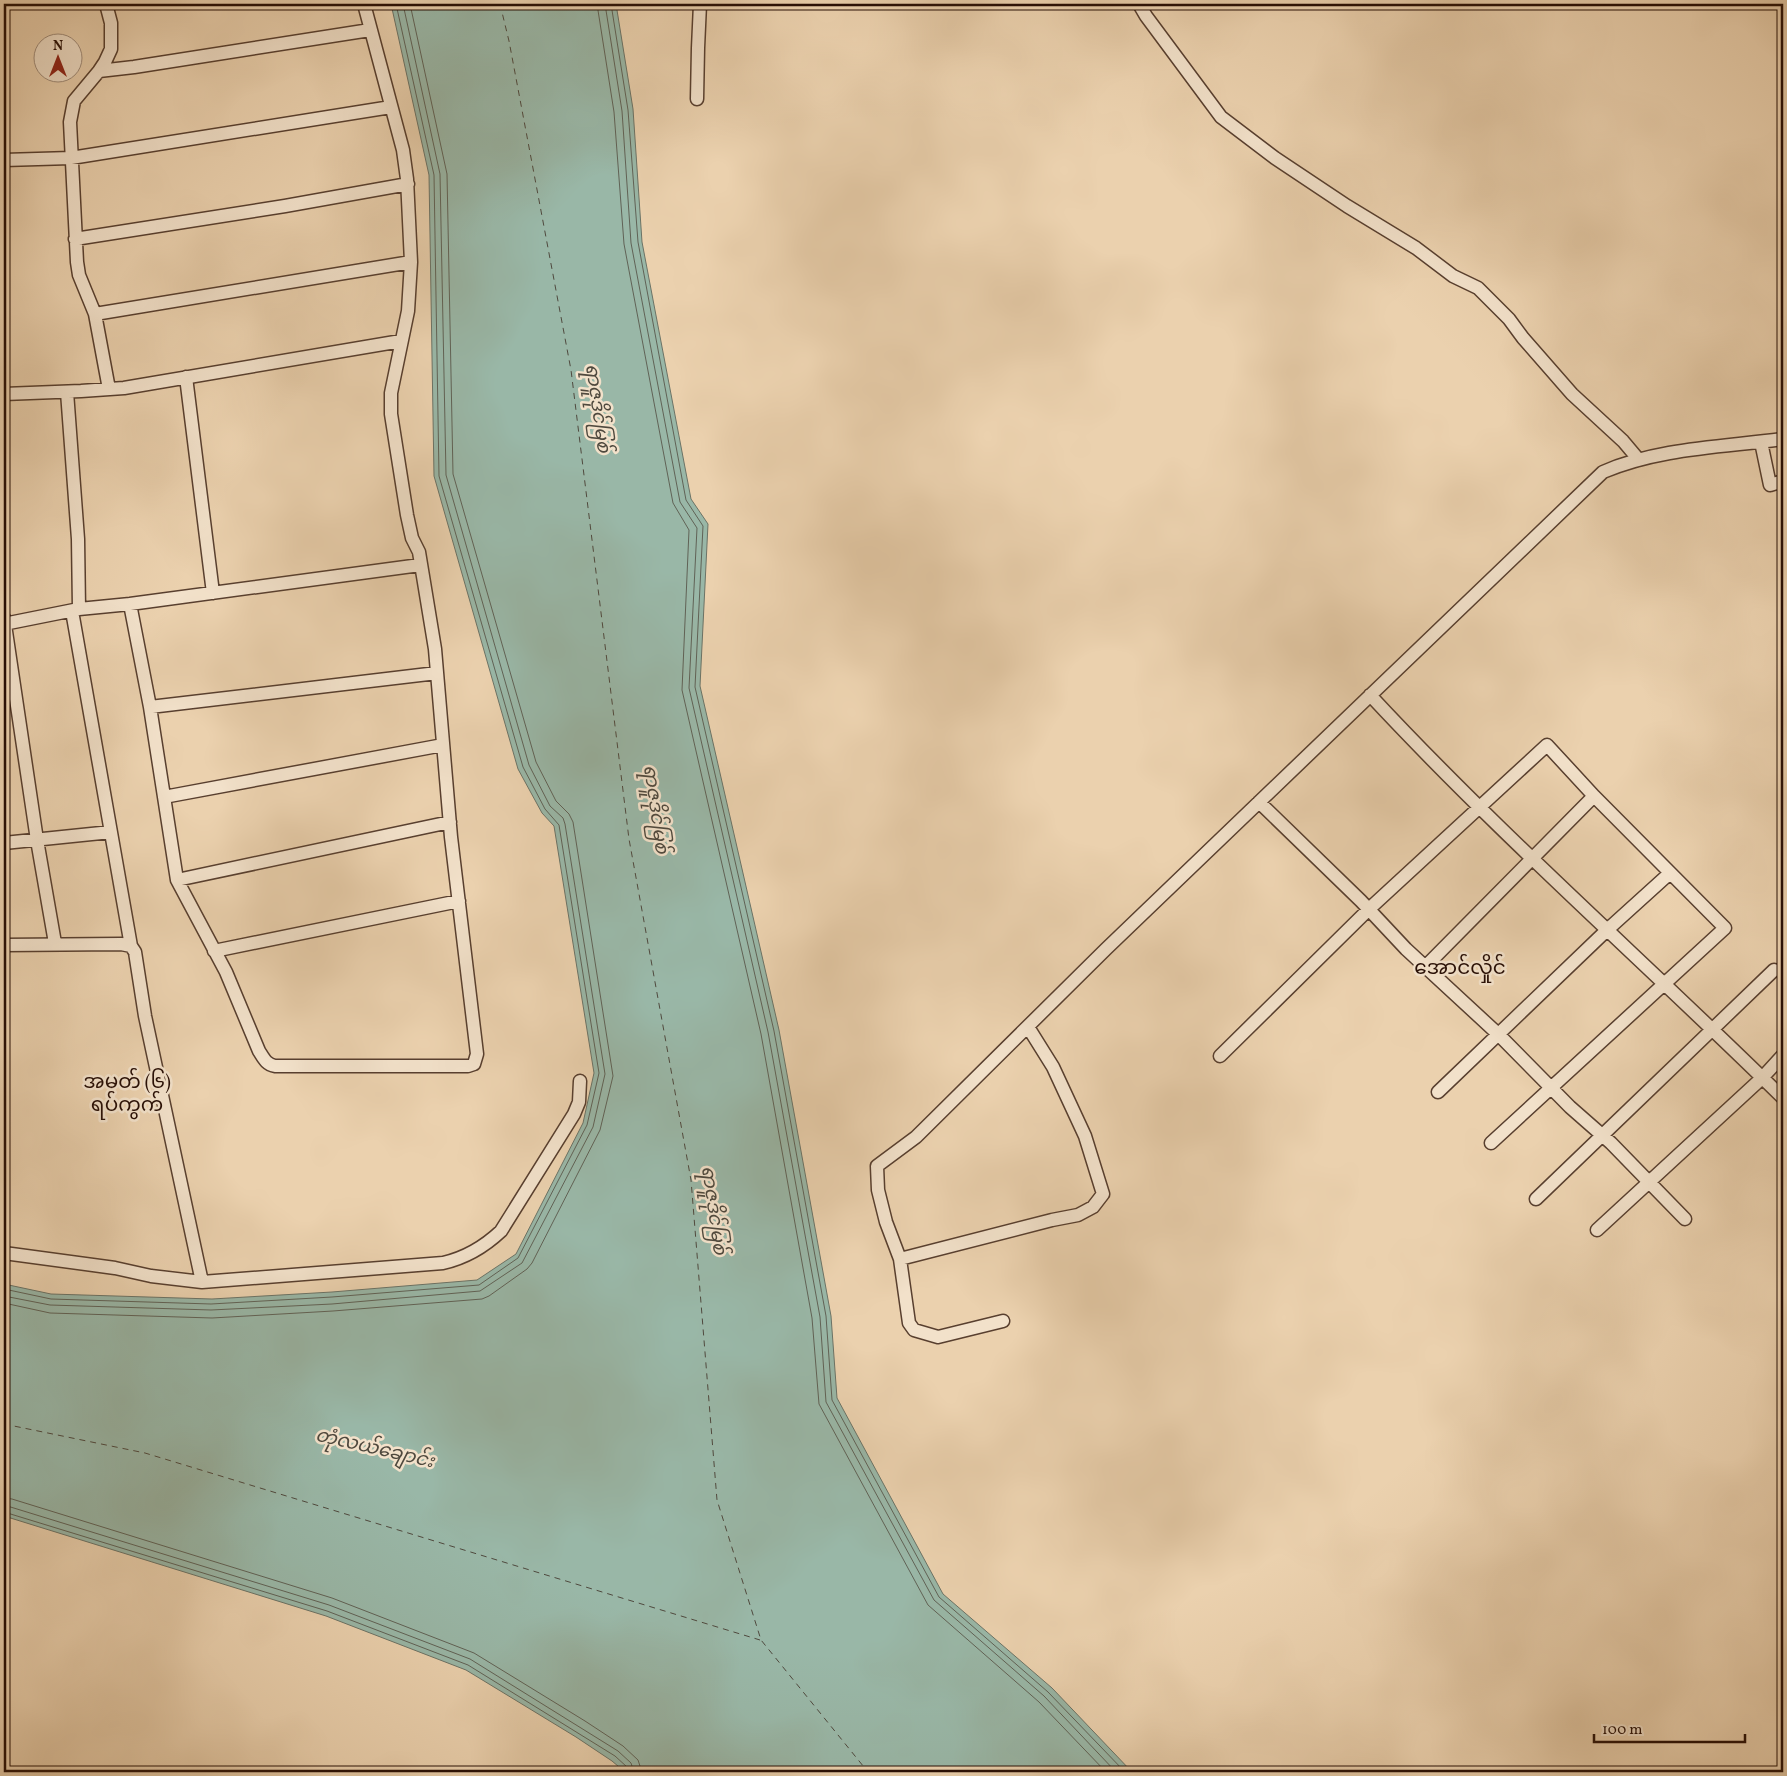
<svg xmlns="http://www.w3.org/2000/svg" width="1787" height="1776" font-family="Vollkorn,'Noto Sans Myanmar',serif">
	<rect width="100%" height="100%" fill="#ebd1ae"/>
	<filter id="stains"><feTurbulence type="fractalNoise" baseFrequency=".004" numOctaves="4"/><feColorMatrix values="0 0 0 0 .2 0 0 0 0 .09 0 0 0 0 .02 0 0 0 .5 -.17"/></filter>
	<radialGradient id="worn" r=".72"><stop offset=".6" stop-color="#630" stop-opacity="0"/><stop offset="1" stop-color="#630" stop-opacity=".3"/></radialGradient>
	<path fill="#99b7a7" stroke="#6b7366" d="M391 4H616L633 109 642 242 691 499 708 524 700 686 779 1030 831 1316 837 1398 943 1594 1052 1688 1132 1772H625L612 1761 576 1737 466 1670 326 1616 4 1516V1284L51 1294 212 1299 332 1292 477 1280 516 1254 583 1123 594 1073 554 826 542 813 518 769 434 476 429 175Z"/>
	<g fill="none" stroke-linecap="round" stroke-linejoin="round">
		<path stroke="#606256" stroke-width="1" d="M597 4 614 112 624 244 673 503 689 530 682 690 761 1034 812 1318 819 1404 928 1605 1039 1702 1106 1772
			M605 4 622 111 631 243 680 502 697 528 689 688 768 1032 820 1317 826 1402 934 1600 1044 1696 1116 1772
			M611 4 628 110 638 242 686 500 703 526 695 687 774 1031 826 1316 832 1400 939 1597 1048 1692 1125 1772
			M4 1289 51 1299 211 1304 332 1297 479 1285 518 1258 587 1125 599 1073 559 825 545 809 523 767 439 476 434 175 396 4
			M4 1296 50 1305 211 1310 332 1304 480 1291 522 1263 593 1127 605 1074 565 824 563 818 550 806 529 765 446 475 440 174 403 4
			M4 1303 50 1313 212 1318 333 1311 482 1299 489 1296 527 1269 532 1263 600 1130 613 1076 573 822 569 814 556 801 536 762 453 474 447 174 410 4
			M4 1498 12 1499 332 1598 474 1653 585 1721 623 1746 638 1760 642 1772
			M4 1505 329 1605 470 1659 618 1751 631 1763 634 1772
			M4 1512 327 1611 468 1665 615 1756 627 1767 628 1772"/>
		<path stroke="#4f493e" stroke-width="1" stroke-dasharray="6 5" stroke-linecap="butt" d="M500 4 509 41 571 370 629 839 691 1180 717 1500 761 1640 868 1772
			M4 1424 145 1453 760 1640"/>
		<g stroke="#583f2f" stroke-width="15">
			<path id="minor" d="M106 4 111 23V49L105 62 99 71 74 101 70 122 77 262 79 275 95 314 109 389
				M1139 4 1146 16 1221 117 1275 158 1347 206 1416 248 1453 276 1478 288 1509 319 1523 338 1572 394 1623 441 1639 460
				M99 71 134 67 370 30
				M697 99 698 48 700 4
				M4 160 71 158 391 107
				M75 239 285 206 408 184
				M95 314 411 262
				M186 377 213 593
				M67 392 78 539 79 609
				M4 394 81 391 124 388 401 341
				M1761 442 1770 485 1783 481
				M130 604 150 707 177 880 226 972 259 1051C264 1059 266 1064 275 1066H468L474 1064 477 1054 451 837 435 649 419 552 412 538 407 515 391 414V393L408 311 411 262 407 179 403 150 364 4
				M72 611 131 946 135 952 145 1016 202 1282
				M4 618 37 840 55 943
				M4 624 79 609 130 604 420 565
				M1370 695C1501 836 1646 963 1783 1098
				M150 707 437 673
				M164 797 443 745
				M1259 802 1361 901 1406 949 1498 1034 1570 1107 1611 1143 1685 1219
				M4 843 111 832
				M177 880 450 822
				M4 945 121 944 131 946
				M214 951 459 901
				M1425 967 1594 796 1725 928 1491 1143
				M1220 1056 1369 909 1547 745 1594 796
				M1438 1092 1607 930 1670 873
				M1536 1199 1774 970
				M1597 1230 1762 1078 1783 1055
				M4 1253 115 1268 151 1276 202 1282 443 1263C465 1258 484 1247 501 1231L574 1114 579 1102 580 1081
				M900 1259 1052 1220 1078 1215 1093 1207 1103 1194 1085 1136 1053 1067 1028 1027
				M1003 1321 938 1337 914 1330 909 1323 900 1259 886 1222 878 1190 877 1166 916 1137 1106 949 1603 472C1658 448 1724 447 1783 439"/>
		</g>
		<use href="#minor" stroke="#f2e1ca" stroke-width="12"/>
	</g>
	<g text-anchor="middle" stroke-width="5" stroke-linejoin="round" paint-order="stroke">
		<g font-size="19" font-style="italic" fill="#4f493e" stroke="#f2e1ca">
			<text transform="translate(599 408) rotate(82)" y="7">ရာဇူဒိုင်မြစ်</text>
			<text transform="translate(657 809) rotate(82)" y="7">ရာဇူဒိုင်မြစ်</text>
			<text transform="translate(715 1210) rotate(82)" y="7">ရာဇူဒိုင်မြစ်</text>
			<text transform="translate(375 1447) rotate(13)" y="7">တုံလယ်ချောင်း</text>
		</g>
		<g font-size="20" fill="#270e05" stroke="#f2e1ca">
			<text x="1460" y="974">အောင်လှိုင်</text>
			<text x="127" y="1088">အမှတ် (၆)<tspan x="127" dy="23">ရပ်ကွက်</tspan></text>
		</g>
	</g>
	<rect width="1787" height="1776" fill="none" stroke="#ebd1ae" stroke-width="20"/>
	<rect x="5" y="5" width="1777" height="1766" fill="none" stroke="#270e05" stroke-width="2.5"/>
	<rect x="10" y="10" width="1767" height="1756" fill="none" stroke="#270e05"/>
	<g transform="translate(58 58)"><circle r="24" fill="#f2e1ca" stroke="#a18d7b"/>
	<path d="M0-4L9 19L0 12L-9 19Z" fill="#8f2418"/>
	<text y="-8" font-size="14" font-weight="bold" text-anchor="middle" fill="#270e05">N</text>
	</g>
	<path d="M1594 1734v8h151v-8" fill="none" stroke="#270e05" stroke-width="2.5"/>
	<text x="1602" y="1734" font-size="15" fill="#270e05" stroke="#f2e1ca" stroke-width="4" paint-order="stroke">100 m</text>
	<rect width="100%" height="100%" filter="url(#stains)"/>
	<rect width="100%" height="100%" fill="url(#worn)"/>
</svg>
